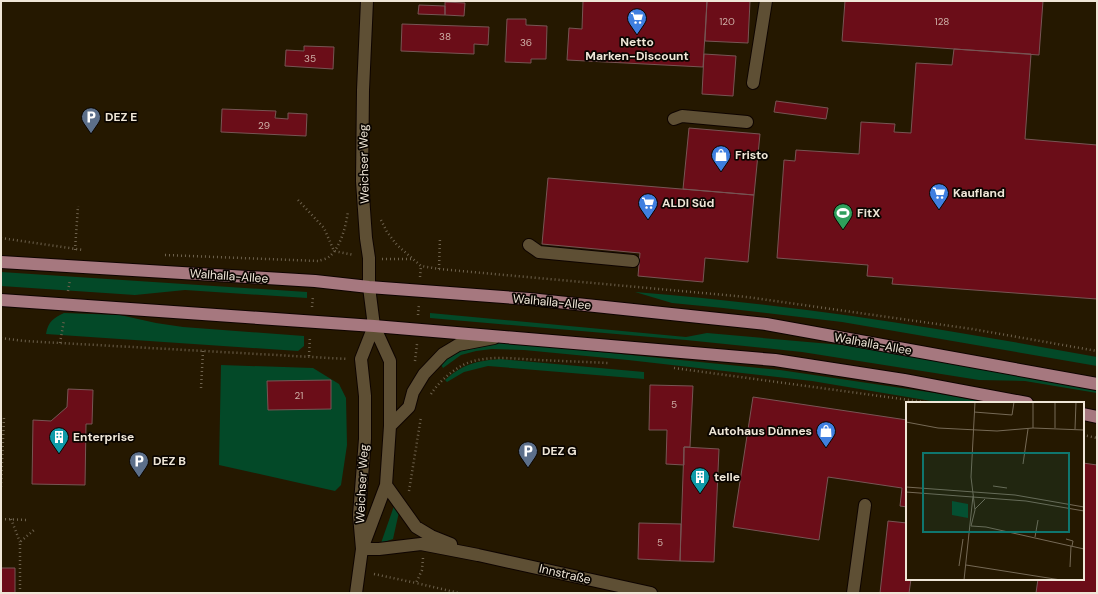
<svg xmlns="http://www.w3.org/2000/svg" width="1098" height="594" font-family="'DM Sans',sans-serif">
	<rect width="100%" height="100%" fill="#251800"/>
	<path fill="#034928" d="M1 272 307 292V298L185 290 135 295 1 286Z
		M635 292C708 298 780 306 852 316 934 328 1015 342 1097 357V366L842 322 723 308 672 303Z
		M64 313 120 315 156 323 183 327 304 336V346L298 351 46 334C48 321 54 318 64 313Z
		M430 313 686 337 707 333 842 345 1097 387V393L1025 381 979 380 802 352 686 340 430 318Z
		M482 343H512L780 370 935 393 990 403H943L812 381 628 360 524 350 492 349 476 351 461 355 443 368 440 363 462 348Z
		M500 359 644 372V379L488 366 464 372 447 382 445 380C463 364 476 361 500 359Z
		M221 365 313 368 339 384 346 398 347 445 341 485 335 491 219 465Z
		M394 506 399 512 393 539 381 543Z"/>
	<path fill="#6b0d18" stroke="#775554" d="M583 1H707L703 67 567 60 569 28 582 29Z
		M707 1H750L748 43 705 41Z
		M845 1H1043L1039 55 842 41Z
		M445 2 465 3 464 16 445 15Z
		M419 5 445 6V15L418 14Z
		M507 19H526V25L547 26 546 59H531V63L505 62Z
		M402 24 489 27 488 45 474 44V54L401 51Z
		M304 46 334 47 333 69 285 66 286 50 304 51Z
		M954 49 1031 54 1025 139 1097 145V299L892 284 893 278 867 276 868 265 777 258 784 160 795 161 796 150 859 154 861 122 895 124 894 132 911 133 916 63 952 65Z
		M704 54 736 56 733 96 702 94Z
		M776 101 828 108 826 119 774 112Z
		M222 109 276 111 275 118 288 119V113L307 114 306 136 221 132Z
		M689 128 760 134 754 195 683 189Z
		M548 178 754 195 748 262 705 258 703 282 638 276 640 253 542 244Z
		M331 380V409L268 410 267 381Z
		M650 385 693 386 690 447H684V465L666 464 667 430H649Z
		M68 389 93 390 92 424H86L85 485 32 484 33 420 51 421 67 407Z
		M753 397 907 420V507L900 506 902 488 828 477 819 540 733 527Z
		M684 447 719 449 714 562 680 561Z
		M1083 463 1097 465V593H1036L1038 579H1083Z
		M888 521 907 523V579H911L909 593H880Z
		M639 523 681 524 680 561 638 559Z
		M1 568H15V593H1Z"/>
	<g fill="none" stroke-linecap="round" stroke-linejoin="round">
		<g stroke="#0e0400" stroke-width="14">
			<path id="minor" d="M753 83 766 1
				M674 119 682 116 747 122
				M529 245 539 252 633 261
				M390 426 409 407 413 392 424 374 443 354 458 345 494 338
				M386 485 416 527 431 536 451 544
				M362 549 386 485 390 426V361L374 326 369 287V258L366 238 362 181 363 90 367 1
				M362 549H379L421 544 478 555 651 593
				M356 593 362 549 359 515 365 439V396L361 359 374 326
				M853 593 865 505"/>
		</g>
		<g stroke="#0e0400" stroke-width="14">
			<path id="major" d="M1 262 315 281 369 287 529 299 690 316 766 324 1097 384
				M1 300 374 326 775 360 904 380 1027 403
				M1083 414 1097 417"/>
		</g>
		<path stroke="#6e624d" stroke-width="2.5" stroke-dasharray="1 3" stroke-linecap="butt" d="M298 200 324 228 334 251 354 255
			M381 220 387 232 397 245 421 266 439 269 747 297 972 329 1097 351
			M1 238 83 250
			M75 250 78 206
			M165 255 318 261C321 260 327 259 330 256 341 246 346 226 348 211
			M382 259H413
			M439 269 440 237
			M420 277 421 266
			M68 291 70 280
			M312 307 313 296
			M418 315 419 304
			M1 338 24 341 348 359
			M60 343 64 320
			M309 356 310 336
			M415 361 417 344
			M674 368 931 403
			M201 388 203 351
			M431 394C439 382 450 372 463 365 485 354 514 359 539 360 562 361 586 362 609 363
			M1083 435 1097 438
			M1 487 4 417
			M409 491 421 417
			M1 519 28 520
			M11 519 20 542
			M423 558 422 570 416 583 459 593
			M374 574 416 583
			M20 593V542L34 530"/>
		<use href="#minor" stroke="#5e4f34" stroke-width="12"/>
		<use href="#major" stroke="#a6787f" stroke-width="12"/>
	</g>
	<defs>
		<g id="supermarket-pin" transform="scale(1)"><path d="M0 17L-7.5 6A9.5 9.5 0 1 1 7.5 6Z" fill="#3f7fe0" stroke="#0a0500"/><path d="M-6-5.5h2.5l.6 2H6L4.5 2H-2.5L-4.4-4H-6ZM-1.5 3.2a1.3 1.3 0 1 0 .1 0ZM3 3.2a1.3 1.3 0 1 0 .1 0Z" fill="#fff"/></g>
		<g id="parking-pin" transform="scale(1)"><path d="M0 17L-7.5 6A9.5 9.5 0 1 1 7.5 6Z" fill="#5c6f8a" stroke="#0a0500"/><path d="M-3.5-5.5H1a3.5 3.5 0 0 1 0 7H-1V5.5H-3.5ZM-1-3.4V-.6H.8a1.4 1.4 0 0 0 0-2.8Z" fill="#fff"/></g>
		<g id="shop-pin" transform="scale(1)"><path d="M0 17L-7.5 6A9.5 9.5 0 1 1 7.5 6Z" fill="#3f7fe0" stroke="#0a0500"/><path d="M-5-2.5h2.3a2.7 3.5 0 0 1 5.4 0H5L5.5 6h-11ZM-1.5-2.5h3a1.5 2.3 0 0 0-3 0Z" fill="#fff"/></g>
		<g id="stadium-pin" transform="scale(1)"><path d="M0 17L-7.5 6A9.5 9.5 0 1 1 7.5 6Z" fill="#2e9e5b" stroke="#0a0500"/><path d="M0-5a6.5 5 0 1 0 0 10a6.5 5 0 1 0 0-10ZM-3.5-1.8h7v3.6h-7Z" fill="#fff"/></g>
		<g id="building-pin" transform="scale(1)"><path d="M0 17L-7.5 6A9.5 9.5 0 1 1 7.5 6Z" fill="#0f9aa8" stroke="#0a0500"/><path d="M-4-6H4V6H1V3H-1V6H-4ZM-2.5-4.3h1.7v1.8h-1.7ZM.8-4.3h1.7v1.8H.8ZM-2.5-1h1.7V.8h-1.7ZM.8-1h1.7V.8H.8Z" fill="#fff"/></g>
	</defs>
	<g fill-rule="evenodd">
		<use href="#supermarket-pin" x="637" y="18"/>
		<use href="#parking-pin" x="91" y="117"/>
		<use href="#shop-pin" x="721" y="155"/>
		<use href="#supermarket-pin" x="939" y="193"/>
		<use href="#supermarket-pin" x="648" y="203"/>
		<use href="#stadium-pin" x="843" y="213"/>
		<use href="#shop-pin" x="826" y="431"/>
		<use href="#building-pin" x="59" y="437"/>
		<use href="#parking-pin" x="528" y="451"/>
		<use href="#parking-pin" x="139" y="461"/>
		<use href="#building-pin" x="700" y="477"/>
	</g>
	<g text-anchor="middle" stroke-width="3.5" stroke-linejoin="round" paint-order="stroke">
		<g font-size="10" fill="#ceb0a7">
			<text x="727" y="25">120</text>
			<text x="942" y="25">128</text>
			<text x="445" y="40">38</text>
			<text x="526" y="46">36</text>
			<text x="310" y="62">35</text>
			<text x="264" y="129">29</text>
			<text x="299" y="399">21</text>
			<text x="674" y="408">5</text>
			<text x="660" y="546">5</text>
		</g>
		<g font-size="12" font-weight="bold" fill="#efe6d7" stroke="#0a0500" text-anchor="start">
			<text x="637" y="46" text-anchor="middle">Netto<tspan x="637" dy="14">Marken-Discount</tspan></text>
			<text x="105" y="121">DEZ E</text>
			<text x="735" y="159">Fristo</text>
			<text x="953" y="197">Kaufland</text>
			<text x="662" y="207">ALDI Süd</text>
			<text x="857" y="217">FitX</text>
			<text x="812" y="435" text-anchor="end">Autohaus Dünnes</text>
			<text x="73" y="441">Enterprise</text>
			<text x="542" y="455">DEZ G</text>
			<text x="153" y="465">DEZ B</text>
			<text x="714" y="481">telle</text>
		</g>
		<g font-size="12" fill="#efe6d7" stroke="#0a0500">
			<text transform="translate(364 164) rotate(-91)" y="4">Weichser Weg</text>
			<text transform="translate(229 276) rotate(4)" y="4">Walhalla-Allee</text>
			<text transform="translate(552 302) rotate(5)" y="4">Walhalla-Allee</text>
			<text transform="translate(873 344) rotate(10)" y="4">Walhalla-Allee</text>
			<text transform="translate(362 484) rotate(-87)" y="4">Weichser Weg</text>
			<text transform="translate(565 574) rotate(13)" y="4">Innstraße</text>
		</g>
	</g>
	<g transform="translate(906 402)">
		<rect width="178" height="178" fill="#251800"/>
		<path d="M46 99 62 102V116L46 113Z" fill="#034928"/>
		<path fill="none" stroke="#766a56" stroke-width="1" d="M68 10 106 13 108 0M0 20 32 26 91 29 127 26 178 28M127 26V0M149 26V0M169 27 170 0M117 62 122 27M87 84 101 86M0 85 109 93 178 105M0 90 120 99 178 109M69 107 79 97M65 124 69 108 65 75 69 0M65 124 80 125 178 147M129 135 132 118M160 137 167 139 166 144M60 163 155 178M53 164 57 137M164 165 165 144M58 178 67 94"/>
		<path fill="#0f766e" fill-opacity="0.15" stroke="#0f766e" stroke-width="2" d="M17 51H163V130H17Z"/>
		<rect width="178" height="178" fill="none" stroke="#efe6d7" stroke-width="2"/>
	</g>
	<rect width="1098" height="594" fill="none" stroke="#efe6d7" stroke-width="4"/>
</svg>
